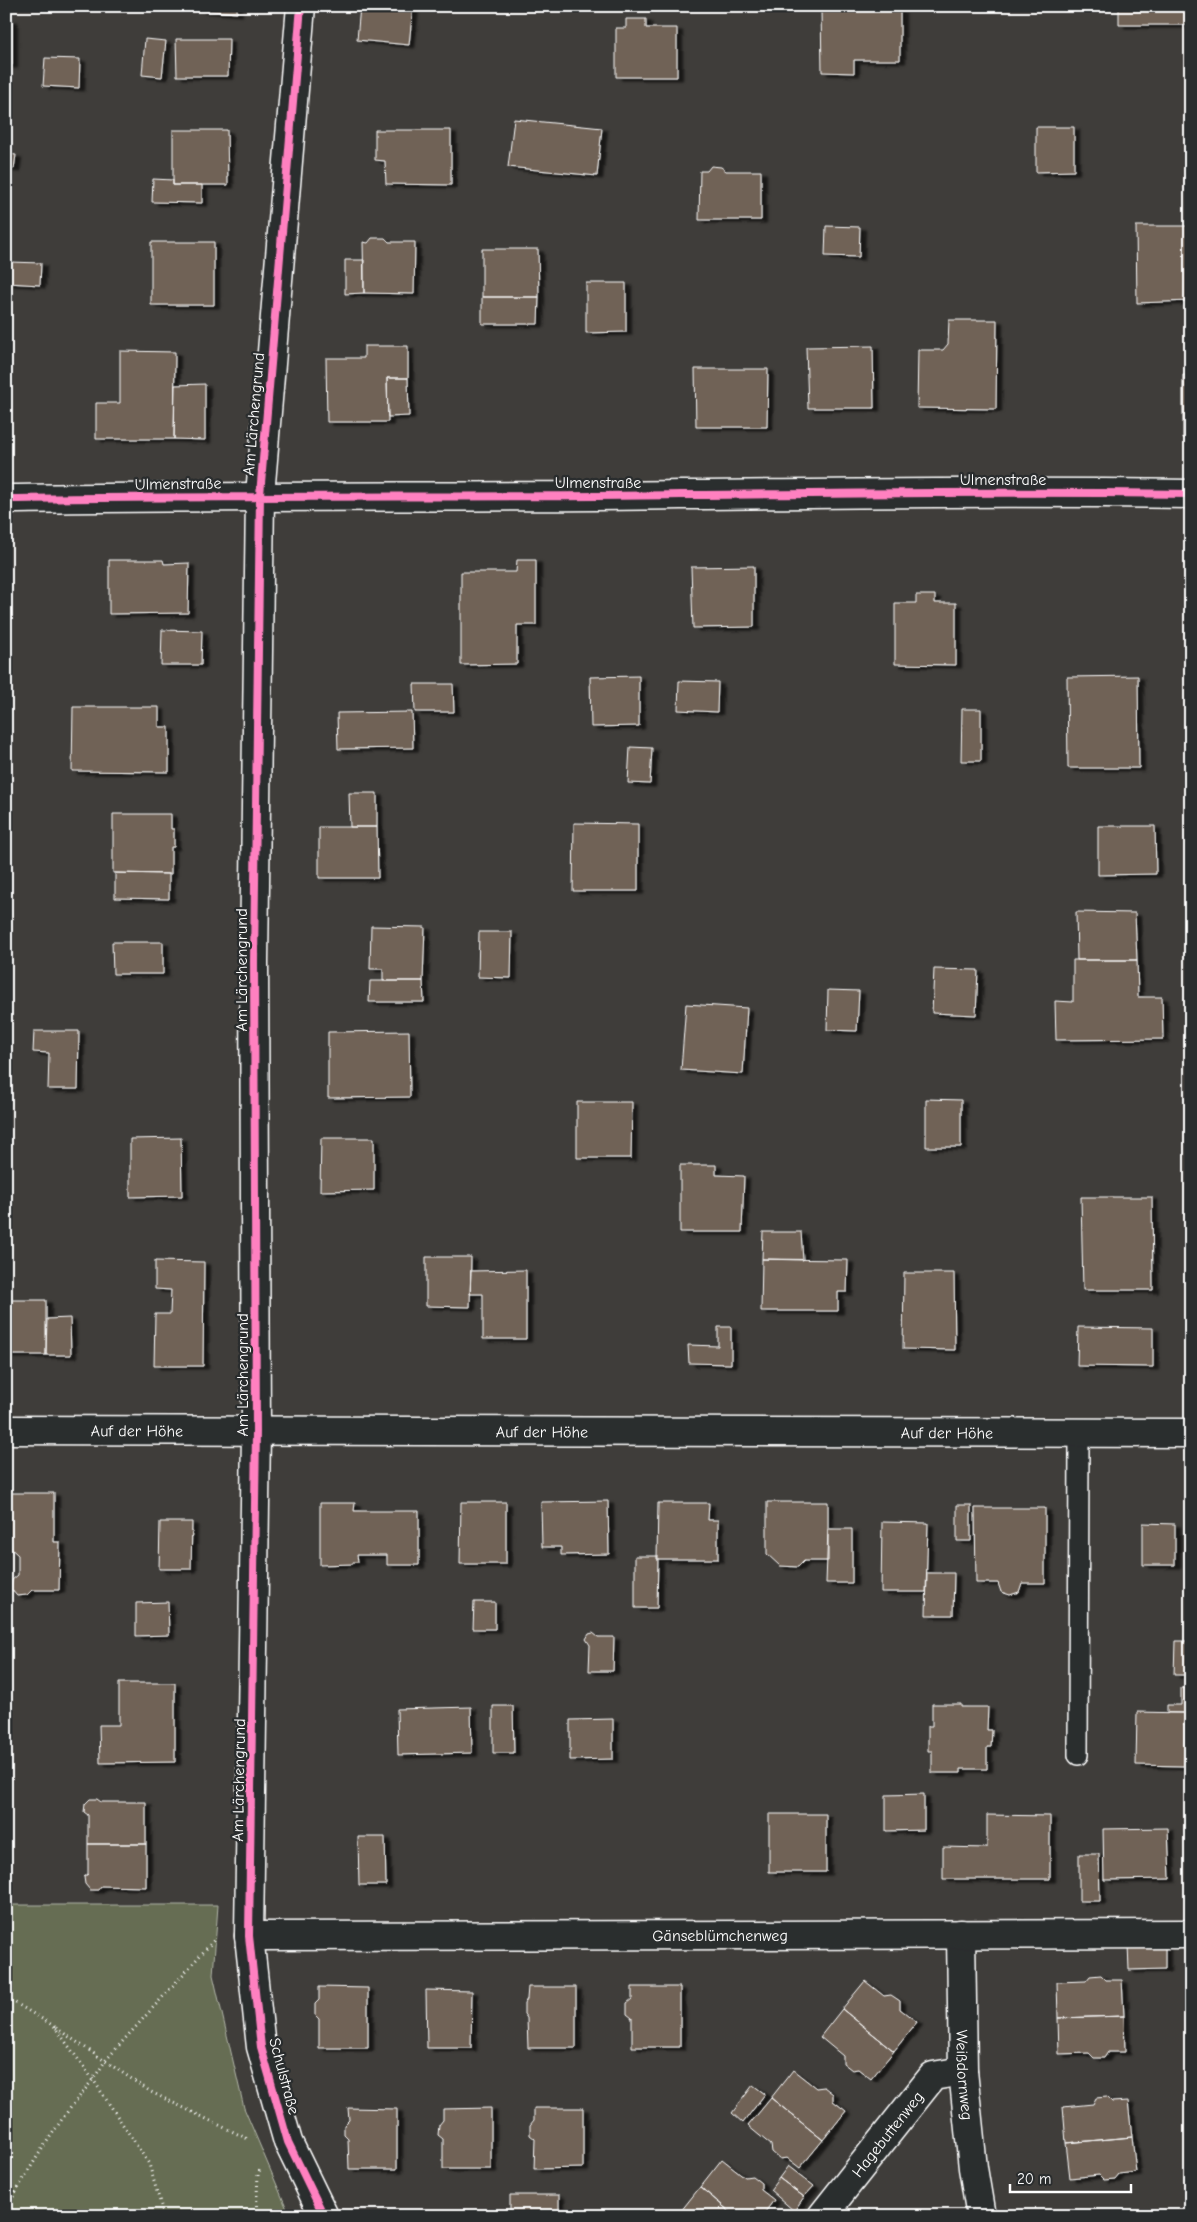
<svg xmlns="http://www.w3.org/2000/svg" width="1197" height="2222" font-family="'Comic Neue',sans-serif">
	<defs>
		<filter id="shadow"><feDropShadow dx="5.5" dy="3" stdDeviation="1" flood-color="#0009"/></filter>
	</defs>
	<rect width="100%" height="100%" fill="#3f3d3a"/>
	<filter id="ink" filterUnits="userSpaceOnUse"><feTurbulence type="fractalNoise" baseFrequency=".02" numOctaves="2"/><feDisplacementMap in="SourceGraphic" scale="10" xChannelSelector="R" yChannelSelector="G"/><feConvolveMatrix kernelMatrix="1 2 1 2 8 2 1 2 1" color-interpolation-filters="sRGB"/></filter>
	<g filter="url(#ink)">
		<path fill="#666d53" stroke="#b2b6a9" d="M6 1905H218L213 1975 244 2108 290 2216H6Z"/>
		<path fill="#706257" stroke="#fff" filter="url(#shadow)" d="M200 6H237V13L199 10Z
			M360 6H413L409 45 357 40Z
			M1119 6H1191V25H1119Z
			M821 10H900V60H854V73L822 72Z
			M12 19V65H6V20Z
			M626 19H646V28H677V77H616V28H626Z
			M145 39 166 41 162 77 142 75Z
			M176 39H229L228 76H177Z
			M45 58 80 59 79 88 43 86Z
			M514 119 602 128 597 176 508 167Z
			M1036 127H1074V171L1036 172Z
			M173 130H227L228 185H173Z
			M375 130H451V185L386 184 385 161 375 160Z
			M6 154 16 155 14 169 6 168Z
			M711 166 721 167 726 171H761V220H699L700 171H707Z
			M153 179 173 180V185H202V203L152 202Z
			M826 226 860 227 859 257 825 256Z
			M1136 226H1191V301L1137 303Z
			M372 238H385L389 242H415L414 294 364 293 363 242 368 243Z
			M151 242H214V305H151Z
			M482 249H538L539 297H482Z
			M345 260H364V293L345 294Z
			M10 262 41 263 40 285 8 283Z
			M586 283H626V332L586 333Z
			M482 297H539L538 324H482Z
			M949 320H997L996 409 917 408 918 350H943L948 344Z
			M1187 337H1191V376H1188Z
			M364 346H408V378H387L388 422H327L326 358H364Z
			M873 346 874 408H808L806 347Z
			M120 351 175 352 174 439H96V403H120Z
			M695 369H768L767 427H696Z
			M1183 375 1191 376V438H1183Z
			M387 378H408L409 416 388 417Z
			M205 384V440L174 439 175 385Z
			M109 560H163L164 564 189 563 188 613 109 614Z
			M517 560H536V625H517V664L461 665V572H516Z
			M754 566V627L693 628 691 567Z
			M916 595H935V603H956V665L895 664V603H916Z
			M162 630 202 631 201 665H161Z
			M639 676V726L591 727 590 677Z
			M1138 676 1139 768H1068L1067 677Z
			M679 681 718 682 717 712 678 710Z
			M414 684H453L454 712H415Z
			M73 707H159V727H169V772L72 771Z
			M962 709H981V761H961Z
			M412 712 413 748 338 749 337 713Z
			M630 747 652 748 650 784 628 783Z
			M349 793H377V827H350Z
			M113 814H171V829H174V847H171V874L113 873Z
			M574 823 638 824V891H573Z
			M1098 826H1155L1156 874 1098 875Z
			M319 827H377L378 878H319Z
			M115 873 169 874V899L115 898Z
			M1076 912 1135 913 1137 960H1077Z
			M371 926 425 927 423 981H383V969H370Z
			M479 932H512L511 978 478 977Z
			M112 942H163V974H113Z
			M1073 960H1137L1138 997H1162L1163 1039 1056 1040 1055 1001 1073 1002Z
			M934 969 978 970 976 1015 932 1013Z
			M370 981H423L424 1002H369Z
			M828 990 859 991 857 1031 827 1030Z
			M686 1004 747 1008 743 1074 681 1070Z
			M34 1031H79L78 1089H48L49 1053 33 1052Z
			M409 1031 410 1097 328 1098V1032Z
			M926 1099 961 1100V1147H926Z
			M577 1102H632L631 1158H577Z
			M181 1138 182 1196 130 1197V1139Z
			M321 1138H374V1190L320 1191Z
			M680 1165H716V1175L744 1176 742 1232H680Z
			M1081 1197H1152L1153 1290H1083Z
			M763 1232H801L803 1260 762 1259Z
			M426 1257H471L470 1307 426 1306Z
			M762 1259 848 1260 847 1292H838V1311H761Z
			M155 1261 204 1262 203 1366H154L155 1314H170L171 1290 155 1289Z
			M526 1270V1339H483V1294H470L471 1271Z
			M904 1273H954L955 1350 903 1349Z
			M6 1300H46V1355H6Z
			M70 1318 71 1355H46L47 1319Z
			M718 1327H731V1364L689 1363 688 1345 718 1346Z
			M1078 1327 1153 1328V1367L1077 1366Z
			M6 1493H54V1542H60L59 1590H32L27 1595 17 1596 11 1589 12 1580 18 1575V1555L6 1544Z
			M608 1501 609 1554 561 1555V1547H542L541 1502Z
			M461 1502H506V1564H460Z
			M767 1502H828V1561H804L798 1567 780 1566 767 1554Z
			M320 1503H355L354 1511H419V1565H387V1555H357L358 1562H353V1564L320 1565Z
			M658 1503H709L708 1520H718V1559H657Z
			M957 1505H971V1541H957Z
			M975 1508H1045V1583H1022L1019 1592 1010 1595 1001 1592 998 1583H976Z
			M160 1522H192L191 1569H159Z
			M882 1522 928 1523 926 1592H881Z
			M1143 1523 1175 1524V1565H1143Z
			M828 1529H852V1583H826Z
			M635 1556H658L657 1608H635Z
			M927 1573H954L953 1615H926Z
			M168 1602 169 1635 136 1636V1603Z
			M474 1602H495V1629H473Z
			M593 1633 598 1637H614L613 1671H589L590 1645 586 1639 589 1634Z
			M1175 1641H1191V1675H1174Z
			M119 1683H175V1762L100 1763 99 1725H119Z
			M1181 1688 1191 1689V1726H1184L1185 1713H1167V1705H1181Z
			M932 1704H961V1707H988L987 1730H992L991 1747H987V1769H961V1773H932V1751H928V1726H932Z
			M493 1706H513L514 1753H493Z
			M471 1707 472 1753 398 1755 397 1709Z
			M1137 1712 1185 1713 1184 1766 1136 1765Z
			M613 1719V1759L570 1760V1720Z
			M924 1794V1830L886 1831V1795Z
			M90 1799H97L101 1802H146V1844H88V1815L84 1812 85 1804Z
			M769 1814H826V1872H769Z
			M987 1815 1050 1816V1879H943V1847L987 1848Z
			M1168 1828 1170 1879 1104 1880 1103 1829Z
			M358 1837H385L386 1885H359Z
			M88 1844H146V1887L101 1886 98 1890H90L85 1884 84 1877 88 1874Z
			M1079 1854H1099L1100 1901H1079Z
			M1128 1945H1165V1969L1129 1970Z
			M1101 1975 1106 1980H1122L1124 2016 1058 2018 1057 1982 1086 1981 1090 1976Z
			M865 1981 884 1996 891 1995 900 2001V2009L917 2022 894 2051 842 2009Z
			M319 1987 368 1988V2048H319V2019L315 2015V2004L319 2000Z
			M528 1987H576V2048H528L527 2018 524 2014V2004L527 1999Z
			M632 1987H680V2047H632V2018L627 2014V2003L632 1999Z
			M426 1990 472 1991 471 2048H427Z
			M842 2009 894 2051 871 2079 858 2069 852 2070 843 2063V2056L820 2037Z
			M1124 2016 1125 2052H1108L1104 2058H1094L1089 2053 1059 2054 1058 2018Z
			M793 2070 816 2088 824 2087 833 2094V2101L846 2111 823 2140 771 2098Z
			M753 2085 765 2094 743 2123 732 2113Z
			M1107 2097 1112 2102 1128 2101 1132 2137 1066 2143 1063 2107 1093 2104 1096 2098Z
			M771 2098 823 2140 800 2168 787 2158 780 2159 772 2152 771 2145 748 2126Z
			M348 2108 397 2109V2169H349L348 2139 344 2135V2125L349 2120Z
			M491 2108V2169H443V2139L438 2135 439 2125 443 2120V2109Z
			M534 2108H583V2168L534 2169 535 2139 530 2135V2125L534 2120Z
			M1132 2137 1136 2172 1119 2174 1115 2179 1104 2180 1099 2175 1070 2178 1066 2143Z
			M722 2159 745 2177 752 2176 761 2183V2190L774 2200 762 2216H735L700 2187Z
			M788 2166 814 2186 804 2197 779 2178Z
			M779 2178 804 2197 794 2211 770 2190Z
			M700 2187 735 2216H677Z
			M510 2195H559V2216H510Z"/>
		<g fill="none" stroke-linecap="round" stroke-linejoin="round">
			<g stroke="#fff" stroke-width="22">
				<path id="lane" d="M1078 1755 1079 1432"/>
			</g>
			<g stroke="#fff" stroke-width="31">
				<g id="street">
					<path d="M301 6 260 495 254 962 256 1431 249 1936 261 2047 288 2142 324 2216"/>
					<path d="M6 499C203 496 399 497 596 496 794 494 992 491 1191 494"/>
					<path id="s1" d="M6 1430 1191 1433"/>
					<path id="s2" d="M961 1934 963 2071 973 2168 981 2216"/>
					<path id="s3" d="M249 1936 1191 1934"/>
					<path id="s4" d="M822 2216 933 2076 963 2071"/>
				</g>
			</g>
			<path stroke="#fff" stroke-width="3" stroke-dasharray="1 4" stroke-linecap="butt" d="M6 2000 12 2001 54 2026 94 2081 149 2164 164 2216
				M56 2028 151 2092 250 2140
				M6 2210C25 2175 45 2143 68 2111 81 2094 94 2080 105 2061L214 1940
				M256 2216 258 2175 261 2167"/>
			<use href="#lane" stroke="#2a2d2e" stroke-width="19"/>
			<use href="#street" stroke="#2a2d2e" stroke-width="28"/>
			<g stroke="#2a2d2e" stroke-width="11">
				<path id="cycleway" d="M301 6 260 495 254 962 256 1431 249 1936 261 2047 288 2142 324 2216
					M6 499C203 496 399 497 596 496 794 494 992 491 1191 494"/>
			</g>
			<use href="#cycleway" stroke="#ff80c0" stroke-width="8"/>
		</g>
	</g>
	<g text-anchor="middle" stroke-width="4.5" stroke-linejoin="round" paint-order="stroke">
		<g font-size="16" fill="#fff" stroke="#2a2d2e">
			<text transform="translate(253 414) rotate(-85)" y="6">Am Lärchengrund</text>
			<text x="1003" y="485">Ulmenstraße</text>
			<text x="598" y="488">Ulmenstraße</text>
			<text transform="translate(178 483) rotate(-1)" y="6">Ulmenstraße</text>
			<text transform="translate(241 970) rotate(-90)" y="6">Am Lärchengrund</text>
			<text transform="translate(242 1375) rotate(-90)" y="6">Am Lärchengrund</text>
			<text dy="6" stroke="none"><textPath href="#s1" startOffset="131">Auf der Höhe</textPath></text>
			<text dy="6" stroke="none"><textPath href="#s1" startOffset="536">Auf der Höhe</textPath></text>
			<text dy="6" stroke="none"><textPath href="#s1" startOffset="941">Auf der Höhe</textPath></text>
			<text transform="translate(238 1780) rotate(-89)" y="6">Am Lärchengrund</text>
			<text dy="6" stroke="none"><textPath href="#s3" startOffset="471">Gänseblümchenweg</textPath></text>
			<text dy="6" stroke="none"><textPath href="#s2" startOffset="141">Weißdornweg</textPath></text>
			<text transform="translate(285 2076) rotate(75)" y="6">Schulstraße</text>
			<text dy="6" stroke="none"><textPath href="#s4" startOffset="105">Hagebuttenweg</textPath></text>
		</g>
	</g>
	<rect width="1197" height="2222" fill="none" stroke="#2a2d2e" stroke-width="25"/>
	<rect x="12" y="12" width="1172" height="2197" fill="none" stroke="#fff" stroke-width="2" filter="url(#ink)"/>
	<path d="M1010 2184v8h121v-8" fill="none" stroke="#ffffff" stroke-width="2.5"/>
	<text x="1017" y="2184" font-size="15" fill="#ffffff" stroke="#2a2d2e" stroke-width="4" paint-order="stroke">20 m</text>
</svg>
